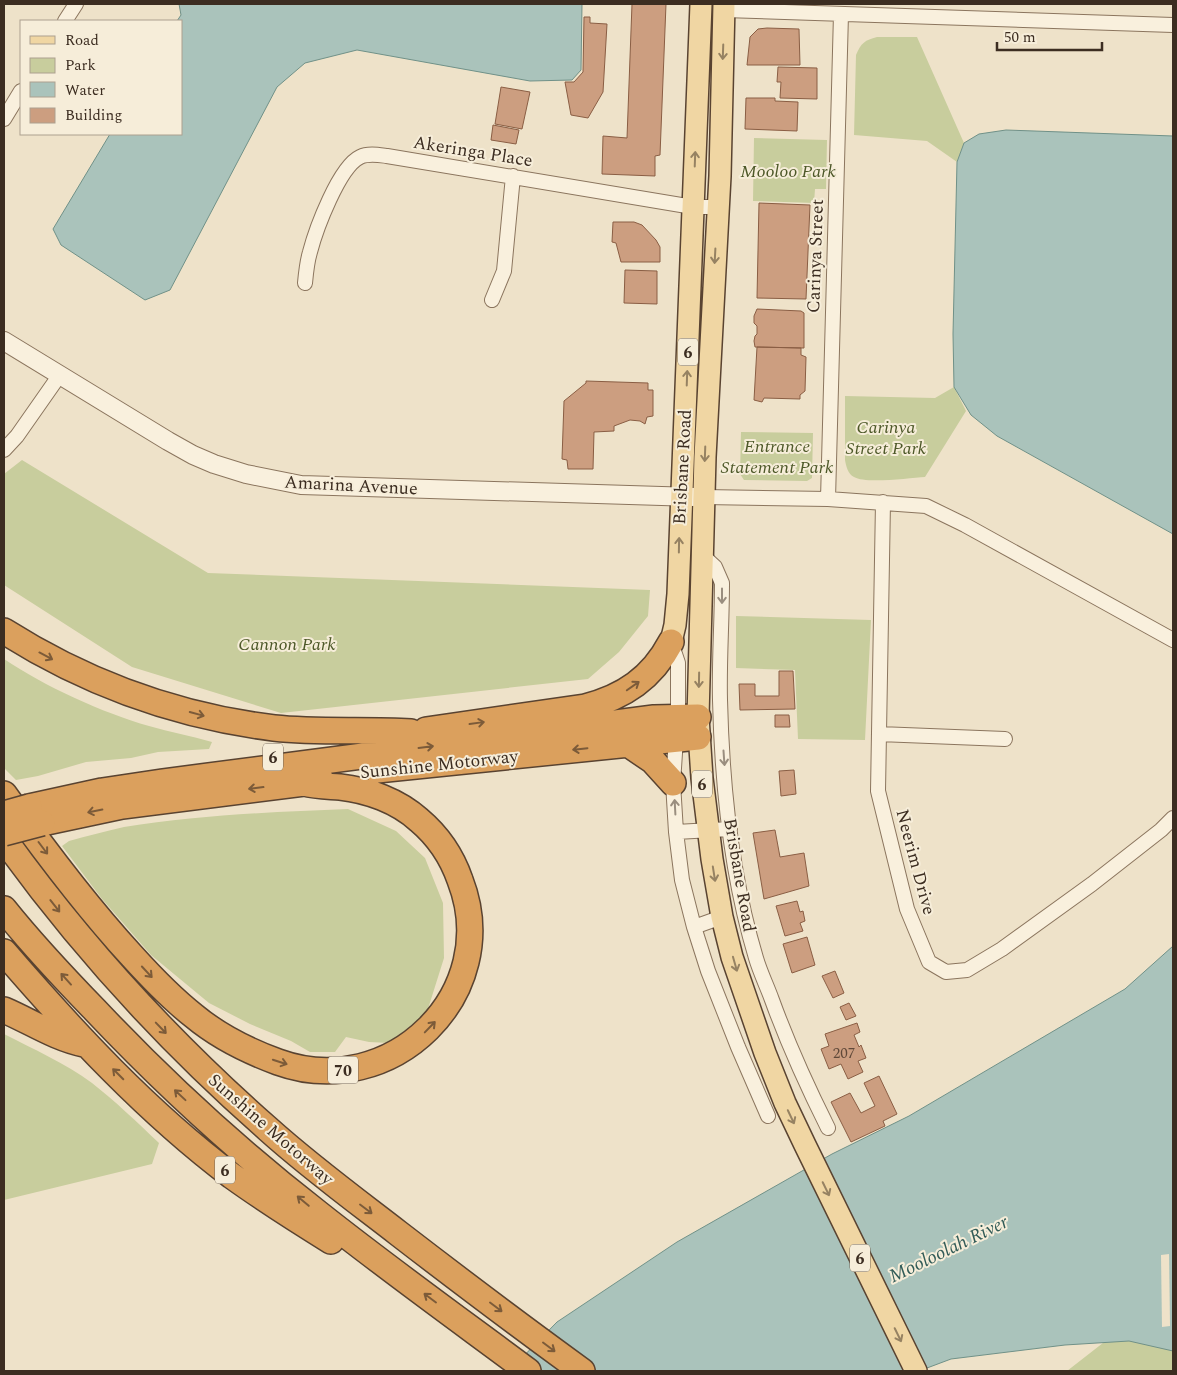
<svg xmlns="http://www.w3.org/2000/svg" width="1177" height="1375" font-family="Spectral,serif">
	<rect width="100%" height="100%" fill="#eee2c9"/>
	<path fill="#c8cd9d" d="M877 37H917L964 143 957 162 927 141 854 135 856 55C861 43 865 40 877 37Z
		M754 138 827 140 826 189H815L814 203 753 201Z
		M954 387 966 411 925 477C910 478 865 484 854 477 848 474 846 466 845 460V396L935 398Z
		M741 432 813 433 812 478 807 481 744 480 740 474Z
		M22 460 208 573 650 590 648 616 619 652 588 679 281 713 132 667 4 585V474Z
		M736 616 871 620 865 740 798 739 795 670 736 668Z
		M4 659C44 686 103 713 149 726 170 732 191 736 212 742L209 749 158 752 131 758 86 762 38 776 16 780 4 768Z
		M348 809 396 831 425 858 443 903 444 958 427 1012 390 1043 369 1042 346 1037 335 1052H310L291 1041 250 1024 209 1003 151 955 102 899 62 846 69 841C87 836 106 831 124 827 198 815 273 812 348 809Z
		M4 1034C33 1049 65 1063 92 1083 115 1101 137 1122 159 1143L152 1164 4 1200Z
		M1135 1318H1173V1371H1067Z"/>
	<path fill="#aac3bb" stroke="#709188" d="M179 4H582L581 70 572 80 530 81 357 50 305 63 277 87 170 290 145 300 61 245 53 229 110 134H181V21H177L181 15Z
		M1006 130 1173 136V534L997 436 971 415 954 387 953 334 957 162 964 143 979 134Z
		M1173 946V1351L1129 1341 1065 1345 951 1359 919 1371H509L557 1322 677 1242 832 1154 909 1116 1125 989Z"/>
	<path fill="#eee2c9" d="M1169 1254 1170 1326 1162 1327 1161 1255Z"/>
	<path fill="#cc9e80" stroke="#8a5e44" d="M632 4H666L660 155 655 156V176L602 174 603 136 627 138Z
		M584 17H590V23L607 24 603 92 588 118 571 115 565 82H574L583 72Z
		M767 28 799 29 800 65H747L750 37 758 29Z
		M778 67 817 68V99L780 98 781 82H777Z
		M501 87 530 92 522 129 495 124Z
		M746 98H775V101L798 102 797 131 745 129Z
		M493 125 519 130 516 144 491 140Z
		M759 203 810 205 806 299 757 298Z
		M613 222H634L642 225 656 240 660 247V262H621L616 243 612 242Z
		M625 270 657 271V304L624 303Z
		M757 309 801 311 804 313V348L755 347 754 341 755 336 757 334V326L754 323V316Z
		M757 347 801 348V355L806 357 805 391 800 395V399L764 398 762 402 754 400Z
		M586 381 648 383V390H653V416L647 417 645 424 640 421 630 420 614 426V431L594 432 593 469H568L567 460 562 459 564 401 586 383Z
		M779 671H793L795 709 740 710 739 684H755V696H779Z
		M775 715H789L790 727H775Z
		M794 770 796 794 781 796 779 771Z
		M775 830 780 857 804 853 809 886 764 899 753 833Z
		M797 901 800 912 803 911 805 921 800 923 803 931 785 936 776 906Z
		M807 937 815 965 792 973 783 944Z
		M835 971 844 993 833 998 822 976Z
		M849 1003 856 1016 846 1020 840 1007Z
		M857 1023 860 1032 854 1035 859 1047 861 1045 866 1058 858 1061 863 1072 848 1079 841 1064 829 1069 821 1049 829 1046 825 1034Z
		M879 1076 897 1114 883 1121 885 1126 851 1142 831 1102 850 1093 861 1113 875 1106 864 1083Z"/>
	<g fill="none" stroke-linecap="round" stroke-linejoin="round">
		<g stroke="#8b755e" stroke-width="16">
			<path id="minor" d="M724 10 1173 25
				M65 21 76 4
				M4 119 21 91
				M305 283C306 272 307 262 310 252 316 229 339 167 360 157 368 153 379 155 387 156L693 207H718
				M492 300 504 271 513 176
				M4 450 17 436 59 376
				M704 497 828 499 926 506 965 525 1173 640
				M828 499 841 14
				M883 502 878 791 907 909 929 962 946 972 967 970 1002 949 1092 884 1161 830 1173 818
				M702 555 715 567 722 583C722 622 719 661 720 700 722 786 731 875 756 958 760 972 767 986 772 1000 788 1044 807 1086 828 1128
				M671 642 678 663V708L673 783 676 832 682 880 694 927 708 971 738 1047 768 1116
				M879 734 1005 739
				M676 832 730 829
				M694 927 722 917"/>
		</g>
		<g stroke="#8b755e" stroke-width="20">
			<path id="tertiary" d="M4 341 168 441 193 455 214 464 246 474 301 485 694 497"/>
		</g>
		<g stroke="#594331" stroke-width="24">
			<path id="primary" d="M724 4 720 176 705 457 698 717 702 778 712 859 722 917 732 957 765 1053 785 1103 805 1145 916 1371
				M671 642 675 625 678 594 701 4"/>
		</g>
		<g stroke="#594331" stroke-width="28">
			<path id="motorway" d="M4 631C86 683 177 716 274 728 320 733 366 729 411 732
				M426 730 585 707C624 697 652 678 671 642
				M628 744 653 761 673 783
				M377 770 698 737
				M4 794C44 850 85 905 132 956 151 977 171 998 194 1016 218 1036 248 1051 278 1062 391 1103 504 993 460 880 452 857 438 836 419 820 398 801 368 790 340 787 327 786 316 786 304 783
				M29 807 102 791 162 782 654 718 698 717
				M42 823 122 806 304 783 320 778
				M4 839C81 946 169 1042 268 1129 309 1166 354 1199 398 1233 459 1280 520 1326 582 1371
				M4 909C32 944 63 977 95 1010 164 1083 239 1152 319 1214 387 1268 458 1319 528 1371
				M4 952C73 1032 147 1112 232 1176 264 1199 297 1220 331 1241
				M4 1010C30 1021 55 1038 84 1044"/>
		</g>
		<use href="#minor" stroke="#f9f0dd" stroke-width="14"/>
		<use href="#tertiary" stroke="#f9f0dd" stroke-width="18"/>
		<use href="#primary" stroke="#f0d6a3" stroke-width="21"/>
		<use href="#motorway" stroke="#dba05d" stroke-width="25"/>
		<g stroke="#594331" stroke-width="28" stroke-linecap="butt">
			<path id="motorway-bridge" d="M4 814 29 807
				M4 833 42 823"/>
		</g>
		<use href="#motorway-bridge" stroke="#dba05d" stroke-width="25"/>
	</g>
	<defs><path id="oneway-shaft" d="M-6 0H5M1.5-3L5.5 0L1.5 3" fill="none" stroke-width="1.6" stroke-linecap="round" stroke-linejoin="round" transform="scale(1.25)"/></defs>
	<g stroke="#968262">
		<use href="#oneway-shaft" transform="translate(723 52) rotate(92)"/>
		<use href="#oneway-shaft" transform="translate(695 159) rotate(-88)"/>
		<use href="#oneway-shaft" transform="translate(715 256) rotate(93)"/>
		<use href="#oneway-shaft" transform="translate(687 378) rotate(-88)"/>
		<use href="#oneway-shaft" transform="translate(705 454) rotate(92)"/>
		<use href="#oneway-shaft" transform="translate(679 545) rotate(-89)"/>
		<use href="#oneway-shaft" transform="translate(699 680) rotate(91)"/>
		<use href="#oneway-shaft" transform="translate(714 874) rotate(81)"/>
		<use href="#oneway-shaft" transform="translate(735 964) rotate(74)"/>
		<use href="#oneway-shaft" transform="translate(791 1117) rotate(65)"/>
		<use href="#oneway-shaft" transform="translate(826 1189) rotate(64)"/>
		<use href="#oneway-shaft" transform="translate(898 1335) rotate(64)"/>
	</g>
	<g stroke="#9a8e7f">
		<use href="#oneway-shaft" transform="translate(722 596) rotate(90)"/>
		<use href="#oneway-shaft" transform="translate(724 758) rotate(86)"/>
		<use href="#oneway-shaft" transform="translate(675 807) rotate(-93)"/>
	</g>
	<g stroke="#7c5b39">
		<use href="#oneway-shaft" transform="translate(46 656) rotate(28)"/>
		<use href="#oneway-shaft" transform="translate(633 686) rotate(-35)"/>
		<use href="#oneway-shaft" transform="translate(197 714) rotate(15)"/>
		<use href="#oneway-shaft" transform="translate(477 723) rotate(-8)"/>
		<use href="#oneway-shaft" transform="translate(426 747) rotate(-7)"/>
		<use href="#oneway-shaft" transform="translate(580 749) rotate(174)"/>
		<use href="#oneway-shaft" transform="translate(256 788) rotate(173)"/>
		<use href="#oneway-shaft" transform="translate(95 811) rotate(169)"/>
		<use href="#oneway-shaft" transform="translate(43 848) rotate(53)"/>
		<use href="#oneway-shaft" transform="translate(55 906) rotate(52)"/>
		<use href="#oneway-shaft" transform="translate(147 972) rotate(47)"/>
		<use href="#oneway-shaft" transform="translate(66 979) rotate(-132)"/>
		<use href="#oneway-shaft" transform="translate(430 1027) rotate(-46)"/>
		<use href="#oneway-shaft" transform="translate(161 1028) rotate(46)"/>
		<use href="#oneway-shaft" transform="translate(280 1062) rotate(18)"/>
		<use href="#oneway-shaft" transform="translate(118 1074) rotate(-135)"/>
		<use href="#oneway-shaft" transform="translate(180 1095) rotate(-137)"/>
		<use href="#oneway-shaft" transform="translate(303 1201) rotate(-140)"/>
		<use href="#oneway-shaft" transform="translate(366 1209) rotate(37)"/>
		<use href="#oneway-shaft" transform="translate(430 1298) rotate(-143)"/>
		<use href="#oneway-shaft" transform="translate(496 1307) rotate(37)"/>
		<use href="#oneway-shaft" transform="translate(549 1347) rotate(37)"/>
	</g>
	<g text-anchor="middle" stroke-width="4" stroke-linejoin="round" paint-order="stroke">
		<g font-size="15" fill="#604939">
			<text x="844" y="1058">207</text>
		</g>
		<g fill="#f6edd9" stroke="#746758" stroke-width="1">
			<rect x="678" y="338.5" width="20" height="27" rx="4"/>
			<rect x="263" y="743.5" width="20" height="27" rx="4"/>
			<rect x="692" y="770.5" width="20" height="27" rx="4"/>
			<rect x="328" y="1056.5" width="30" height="27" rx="4"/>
			<rect x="215" y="1156.5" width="20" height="27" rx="4"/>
			<rect x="850" y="1244.5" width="20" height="27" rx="4"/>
		</g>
		<g font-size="16" font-weight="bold" fill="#3c2d21">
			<text x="688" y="358">6</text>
			<text x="273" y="763">6</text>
			<text x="702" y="790">6</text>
			<text x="343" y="1076">70</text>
			<text x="225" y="1176">6</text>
			<text x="860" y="1264">6</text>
		</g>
		<g font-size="18" fill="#3c2d21" stroke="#f6edd9">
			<text transform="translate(473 151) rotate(9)" y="6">Akeringa Place</text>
			<text transform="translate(815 256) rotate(-88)" y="6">Carinya Street</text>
			<text transform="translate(682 467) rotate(-87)" y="6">Brisbane Road</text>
			<text transform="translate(351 485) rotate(3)" y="6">Amarina Avenue</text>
			<text transform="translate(439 764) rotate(-6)" y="6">Sunshine Motorway</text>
			<text transform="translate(916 862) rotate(75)" y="6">Neerim Drive</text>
			<text transform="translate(740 875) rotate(80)" y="6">Brisbane Road</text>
			<text transform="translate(271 1129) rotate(41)" y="6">Sunshine Motorway</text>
		</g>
		<g font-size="18" font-style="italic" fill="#4d5828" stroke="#f6edd9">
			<text x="788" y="177">Mooloo Park</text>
			<text x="886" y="433">Carinya<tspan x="886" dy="21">Street Park</tspan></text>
			<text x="777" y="452">Entrance<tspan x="777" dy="21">Statement Park</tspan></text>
			<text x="287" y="650">Cannon Park</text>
		</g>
		<g font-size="19" font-style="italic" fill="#315b57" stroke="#f6edd9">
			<text transform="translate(948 1248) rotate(-26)" y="7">Mooloolah River</text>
		</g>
	</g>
	<rect width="1177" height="1375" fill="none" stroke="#3c2d21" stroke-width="10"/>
	<rect x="20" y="20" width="162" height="115" fill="#f6edd9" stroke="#aca08f"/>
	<rect x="30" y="36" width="25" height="8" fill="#f0d6a3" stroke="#aca08f"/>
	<text x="65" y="45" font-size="15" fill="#3c2d21">Road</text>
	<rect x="30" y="58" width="25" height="15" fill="#c8cd9d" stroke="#aca08f"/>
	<text x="65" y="70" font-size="15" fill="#3c2d21">Park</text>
	<rect x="30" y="82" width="25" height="15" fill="#aac3bb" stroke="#aca08f"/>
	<text x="65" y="95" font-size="15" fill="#3c2d21">Water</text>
	<rect x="30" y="108" width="25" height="15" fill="#cc9e80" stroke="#aca08f"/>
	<text x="65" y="120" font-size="15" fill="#3c2d21">Building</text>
	<path d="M997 42v8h105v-8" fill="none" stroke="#3c2d21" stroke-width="2.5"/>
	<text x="1004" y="42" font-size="15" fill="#3c2d21" stroke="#f6edd9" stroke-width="4" paint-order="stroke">50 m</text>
</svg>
